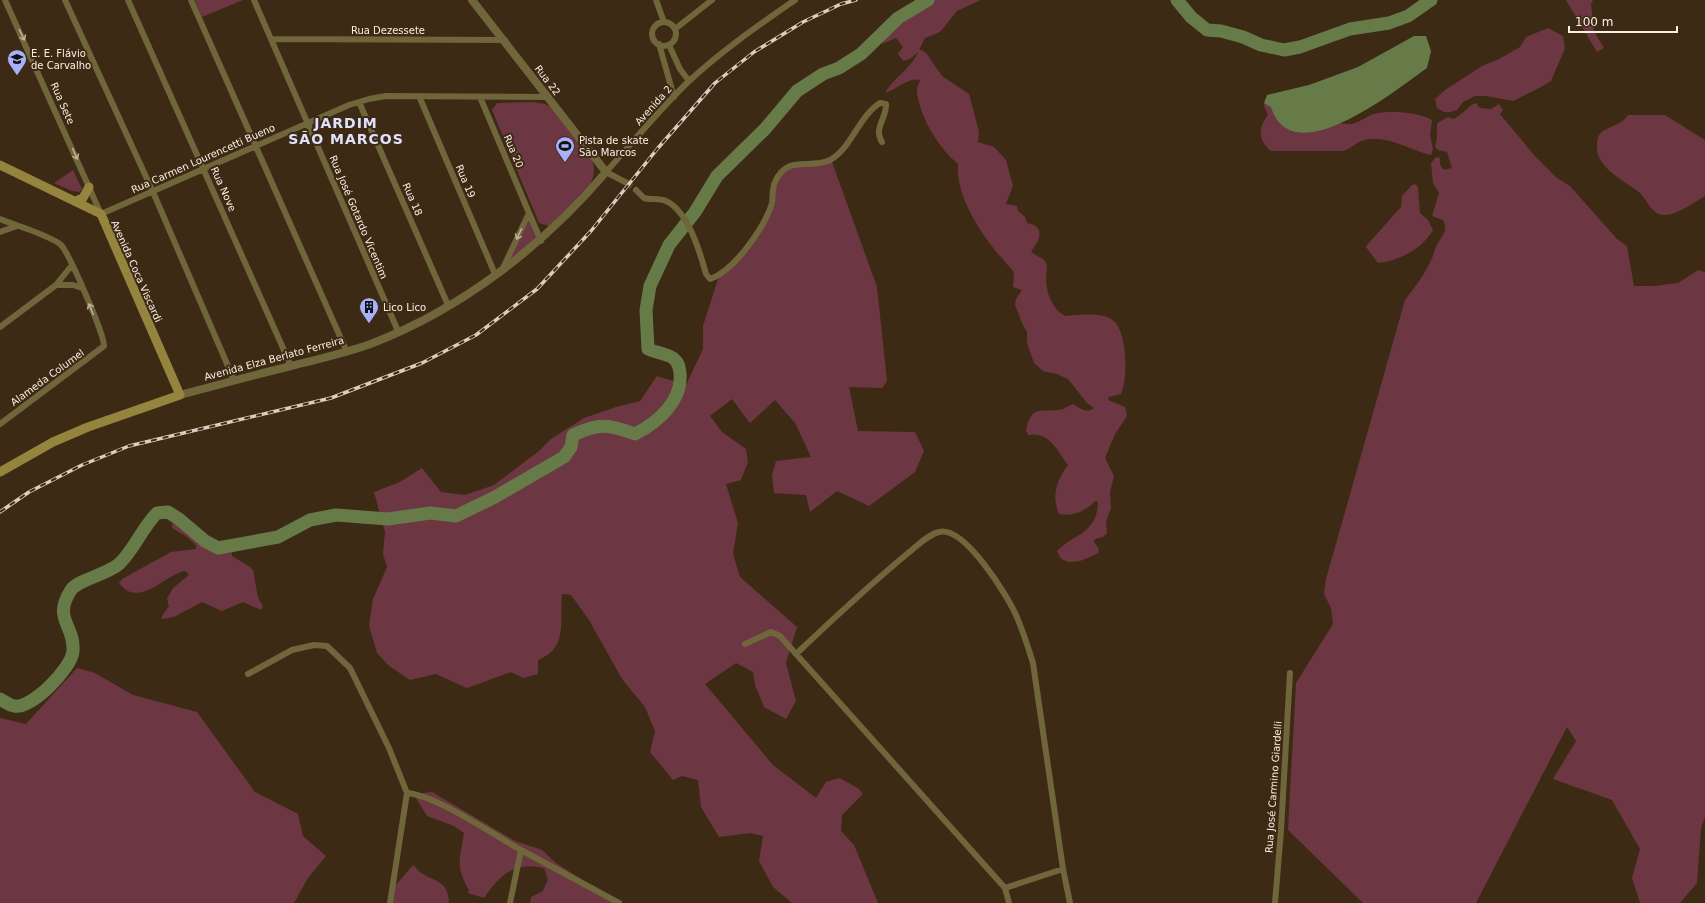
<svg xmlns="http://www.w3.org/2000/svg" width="1705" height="903" font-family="'DejaVu Sans',sans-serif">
	<rect width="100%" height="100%" fill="#3d2a15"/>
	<path fill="#6c3742" d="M195 0H243L202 17Z
		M922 0H981L957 11 940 32 925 38 919 50H922L926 53 942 76 969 94 979 132 978 142 994 147 1006 160 1013 186 1006 204 1017 206 1018 211 1025 217 1027 223C1045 226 1041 240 1031 251 1035 257 1043 256 1046 263 1048 268 1046 273 1046 278 1046 293 1052 309 1065 316 1078 315 1099 312 1111 319 1128 328 1128 379 1121 394L1109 397 1108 400 1125 407 1127 416 1115 434 1105 458 1114 476 1110 492 1111 508 1106 522 1107 533 1103 537 1095 539 1094 542 1099 549 1098 553C1086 559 1064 571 1057 551 1075 533 1097 534 1098 502L1095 501C1086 511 1073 517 1059 514 1051 495 1057 480 1068 465 1057 450 1049 431 1028 435L1026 430C1032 406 1037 412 1058 410 1063 410 1068 406 1073 404 1080 408 1086 414 1094 408L1087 403 1068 379 1057 374 1043 371 1034 363 1027 343V332L1023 325 1015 305 1016 299 1022 290 1013 287 1014 272C990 246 955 202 958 164 939 148 920 118 917 92 916 89 919 84 920 80 908 77 896 90 885 93 893 78 911 69 918 52L910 59 903 61 898 54 903 47 896 38 882 44C889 22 901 10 922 0Z
		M1566 0H1593L1591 4 1594 31 1604 48 1597 52Z
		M1548 28 1563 36 1565 48 1551 81 1541 87 1513 101 1486 96H1475L1463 102 1457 110 1450 112H1444L1437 108 1435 99 1445 90 1482 66 1499 59 1520 47 1526 37Z
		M532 102 545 104 551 107C562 120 589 148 593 163 595 171 594 177 590 184L555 222 549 226 539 223 492 110 497 103Z
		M1265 102C1292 111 1320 122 1348 124 1357 125 1366 116 1374 114 1391 110 1417 112 1432 120L1430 135 1433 149 1431 155C1410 150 1381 131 1359 142 1353 146 1349 149 1343 151H1271C1258 141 1258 127 1268 115L1264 106Z
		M1476 103 1480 108 1491 109 1499 104 1503 110 1500 114 1534 155 1557 178 1570 186 1617 239 1627 246 1634 286H1654L1678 283 1698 270 1705 272V817L1701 828 1697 883 1680 903H1640L1632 878 1640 849 1612 800 1553 779 1576 741 1567 727 1476 903H1363L1288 830 1296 683 1333 624 1331 608 1324 594 1326 579 1405 300C1415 287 1425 274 1431 260 1434 255 1434 250 1437 245 1441 237 1449 230 1443 220L1432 216 1439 193 1433 183 1431 163 1436 157 1440 158V165L1444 170 1452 168 1447 152 1438 150 1435 147 1437 138V123L1448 117 1453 119C1462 116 1468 105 1476 103Z
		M1628 115H1665L1705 140V196C1695 202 1675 216 1664 215 1652 215 1647 200 1640 193 1628 183 1608 174 1600 159 1597 154 1596 144 1598 138 1601 126 1620 128 1628 115Z
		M831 159 877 287 887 381 882 388 849 387 858 431 915 432 924 451 915 472 869 506 837 491 810 512 806 495 774 493 772 475 776 461 811 457 795 423 775 400 750 423 732 399 710 416 722 432 746 449 748 462 741 480 726 484 738 523 733 554 740 577 797 627 786 663 796 701 786 719 764 707 755 685 753 672 736 663 705 684 773 765 816 798 826 782 839 778 858 788 863 794 842 815 841 831 854 845 878 903H792L773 887 759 861 763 836 750 833 719 837 701 807 698 780 682 776 673 780 650 752 655 731 645 707 622 679 589 620 571 595 562 594C559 621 569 648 538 660V674L523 678 511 672 467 688 436 674 410 680 388 665 377 653 369 626 373 599 387 567 383 554 385 532 374 492 400 482 422 468 441 492 465 495 494 485 539 451 551 439 584 418 616 407 640 401 657 376 686 385 703 349V326L719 276 753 239 772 203 775 182 784 168Z
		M73 170 82 189 79 192 72 191 54 183Z
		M1415 184 1418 187 1420 213 1428 220 1433 230C1422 249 1399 261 1378 263L1366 247 1367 245 1401 207 1402 196 1412 185Z
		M529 220 537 237 535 242 510 259Z
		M173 520 181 521 204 537 231 545 232 556 250 567 253 570 258 598 263 606 261 610 243 602 222 611 202 602 174 617 162 619V616L169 606 167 599 173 588 189 575 185 571C162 576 139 609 119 583L122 579 171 552 196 549V545L187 537 172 528Z
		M77 668 95 673 133 695 197 712 255 792 298 814 303 836 326 856 308 878 294 903H0V718L26 724Z
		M432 792 515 841 542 850 556 863 618 903H530L531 897 543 891 548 879 544 868C514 861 500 875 484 898L468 893 469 890C455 866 460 859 464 833L454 826 427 816 416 798 423 793Z
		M413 865C416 867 417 870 420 872 435 883 448 879 449 903H390L395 886Z"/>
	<path fill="#677b49" d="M1414 36H1426L1431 51 1427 68C1397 89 1292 175 1271 107L1264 103 1267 95 1309 85 1358 67Z"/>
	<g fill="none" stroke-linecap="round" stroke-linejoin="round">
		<path stroke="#677b49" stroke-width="13" d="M1177 0 1191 17 1207 30 1221 31 1243 37 1261 45 1284 50 1300 47 1350 29 1389 23 1408 16 1431 0
			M0 699C4 701 9 705 14 706 32 709 72 668 73 651 75 625 52 619 71 590 79 579 106 575 119 564 134 550 142 528 157 513L168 512 179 519 205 541 218 548 278 537 310 520 336 515 388 519 430 513 456 516 495 497 564 457 571 447 573 435C599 423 608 424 635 434 657 423 683 401 680 373 679 367 679 363 674 359 671 355 654 352 648 349L646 310 650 286 669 245 695 212 717 176 765 129 797 91 823 74 839 68 861 54 898 18 928 0"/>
		<path stroke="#5a4834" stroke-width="6" stroke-dasharray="6 3" stroke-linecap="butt" d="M627 183 636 190"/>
		<path stroke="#6f663b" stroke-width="6" d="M5 0 101 214 349 105 369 99 386 96 548 97
			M65 0 153 192 234 380
			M128 0 291 366
			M191 0 346 350
			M254 0 398 331
			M656 0 664 22
			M652 34a12 12 0 1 1 24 0a12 12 0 1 1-24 0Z
			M675 29 712 0
			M271 39 505 40
			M659 44 674 97
			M669 45 680 69 689 81
			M419 96 495 274
			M480 97 529 213
			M359 102 448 305
			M627 183 606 172C633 142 659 110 688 82 721 51 759 25 795 0
			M636 190 644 198C651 200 659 198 666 201 688 211 700 252 706 274L710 279C734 271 765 227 772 203 773 196 772 188 775 182 787 154 809 170 830 160 851 149 858 117 880 103L886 104C887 118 873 128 882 142
			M0 219C17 226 46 234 60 244 68 250 104 334 104 346L0 424
			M0 232 17 226
			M503 268 529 213 541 241
			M56 285H73L82 288
			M0 327 56 285 72 265
			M745 644 771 632 780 636 1005 888 1009 903
			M796 654C832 620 868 586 907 554 916 547 927 535 939 532 964 525 1007 595 1016 615 1023 631 1028 647 1033 663L1063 869 1005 888
			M248 674 292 650 314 645 327 646 350 668 389 748 407 793 390 903
			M407 793C438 796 492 834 521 850L510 903
			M521 850 619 903
			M1063 869 1070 903
			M1275 903 1281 830 1290 673"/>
		<path stroke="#6f663b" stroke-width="8" d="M180 395C217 385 254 375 291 366 318 359 347 353 373 343 463 308 544 245 606 172L472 0"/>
		<path stroke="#94843e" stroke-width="9" d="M0 165 101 214 180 395 88 427 53 442 0 472
			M76 201 83 198 89 187"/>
		<g stroke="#dbcec0" stroke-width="3.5">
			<path id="rail" d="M0 512 29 492 82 465 129 446 331 398 422 363 476 335 537 289 591 231 658 148 715 83 754 52 803 22 841 4 856 0"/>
		</g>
		<use href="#rail" stroke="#3d2a15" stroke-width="2" stroke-dasharray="6" stroke-linecap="butt"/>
	</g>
	<defs><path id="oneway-shaft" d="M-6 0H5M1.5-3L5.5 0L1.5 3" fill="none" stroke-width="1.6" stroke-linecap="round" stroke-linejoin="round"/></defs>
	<g stroke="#bcb197">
		<use href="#oneway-shaft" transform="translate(22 35) rotate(65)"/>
		<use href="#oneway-shaft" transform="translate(75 154) rotate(66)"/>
		<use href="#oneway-shaft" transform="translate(519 234) rotate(116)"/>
		<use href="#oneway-shaft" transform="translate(91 309) rotate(-112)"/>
	</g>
	<defs>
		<g id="school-pin" transform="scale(1)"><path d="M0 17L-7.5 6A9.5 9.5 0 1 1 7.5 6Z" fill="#a8b0fc" stroke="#3d2a15"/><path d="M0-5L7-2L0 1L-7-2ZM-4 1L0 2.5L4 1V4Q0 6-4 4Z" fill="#111"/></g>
		<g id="stadium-pin" transform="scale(1)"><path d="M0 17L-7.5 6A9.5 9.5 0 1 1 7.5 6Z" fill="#a8b0fc" stroke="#3d2a15"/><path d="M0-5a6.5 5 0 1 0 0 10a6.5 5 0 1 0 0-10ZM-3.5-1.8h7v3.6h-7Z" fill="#111"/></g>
		<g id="building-pin" transform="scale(1)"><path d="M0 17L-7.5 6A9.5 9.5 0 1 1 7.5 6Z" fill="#a8b0fc" stroke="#3d2a15"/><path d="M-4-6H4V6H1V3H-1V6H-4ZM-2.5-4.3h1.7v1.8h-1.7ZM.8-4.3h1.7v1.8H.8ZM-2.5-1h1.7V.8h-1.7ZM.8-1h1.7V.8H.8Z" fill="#111"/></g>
	</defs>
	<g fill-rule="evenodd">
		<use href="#school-pin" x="17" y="59"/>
		<use href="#stadium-pin" x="565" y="146"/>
		<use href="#building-pin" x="369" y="307"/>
	</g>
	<g text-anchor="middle" stroke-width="4" stroke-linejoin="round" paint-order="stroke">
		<g font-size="10" fill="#fbefe2" stroke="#3d2a15">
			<text x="388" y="34">Rua Dezessete</text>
			<text transform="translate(548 80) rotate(53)" y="4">Rua 22</text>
			<text transform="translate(63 103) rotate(66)" y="4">Rua Sete</text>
			<text transform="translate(653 105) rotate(-48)" y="4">Avenida 2</text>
			<text transform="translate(514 151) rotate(67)" y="4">Rua 20</text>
			<text transform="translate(203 158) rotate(-24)" y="4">Rua Carmen Lourencetti Bueno</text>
			<text transform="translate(466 181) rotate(67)" y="4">Rua 19</text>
			<text transform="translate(224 189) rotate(66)" y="4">Rua Nove</text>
			<text transform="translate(413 199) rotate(66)" y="4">Rua 18</text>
			<text transform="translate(359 217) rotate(67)" y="4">Rua José Gotardo Vicentim</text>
			<text transform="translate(137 271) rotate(66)" y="4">Avenida Coca Viscardi</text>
			<text transform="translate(274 358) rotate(-15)" y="4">Avenida Elza Berlato Ferreira</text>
			<text transform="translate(47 377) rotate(-36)" y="4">Alameda Columel</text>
			<text transform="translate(1273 787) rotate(-86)" y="4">Rua José Carmino Giardelli</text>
		</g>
		<g font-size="10" fill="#fbefe2" stroke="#3d2a15" text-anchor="start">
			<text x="31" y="57">E. E. Flávio<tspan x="31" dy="12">de Carvalho</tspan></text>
			<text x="579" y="144">Pista de skate<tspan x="579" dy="12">São Marcos</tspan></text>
			<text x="383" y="311">Lico Lico</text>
		</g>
		<g font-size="14" font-weight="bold" letter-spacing="1" fill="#dee2ff" stroke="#3d2a15">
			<text x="346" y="128">JARDIM<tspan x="346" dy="16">SÃO MARCOS</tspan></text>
		</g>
	</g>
	<path d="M1569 26v6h108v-6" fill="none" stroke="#fbefe2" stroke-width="2"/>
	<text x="1575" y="26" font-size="12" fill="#fbefe2" stroke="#3d2a15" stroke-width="3" paint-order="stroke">100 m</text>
</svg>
